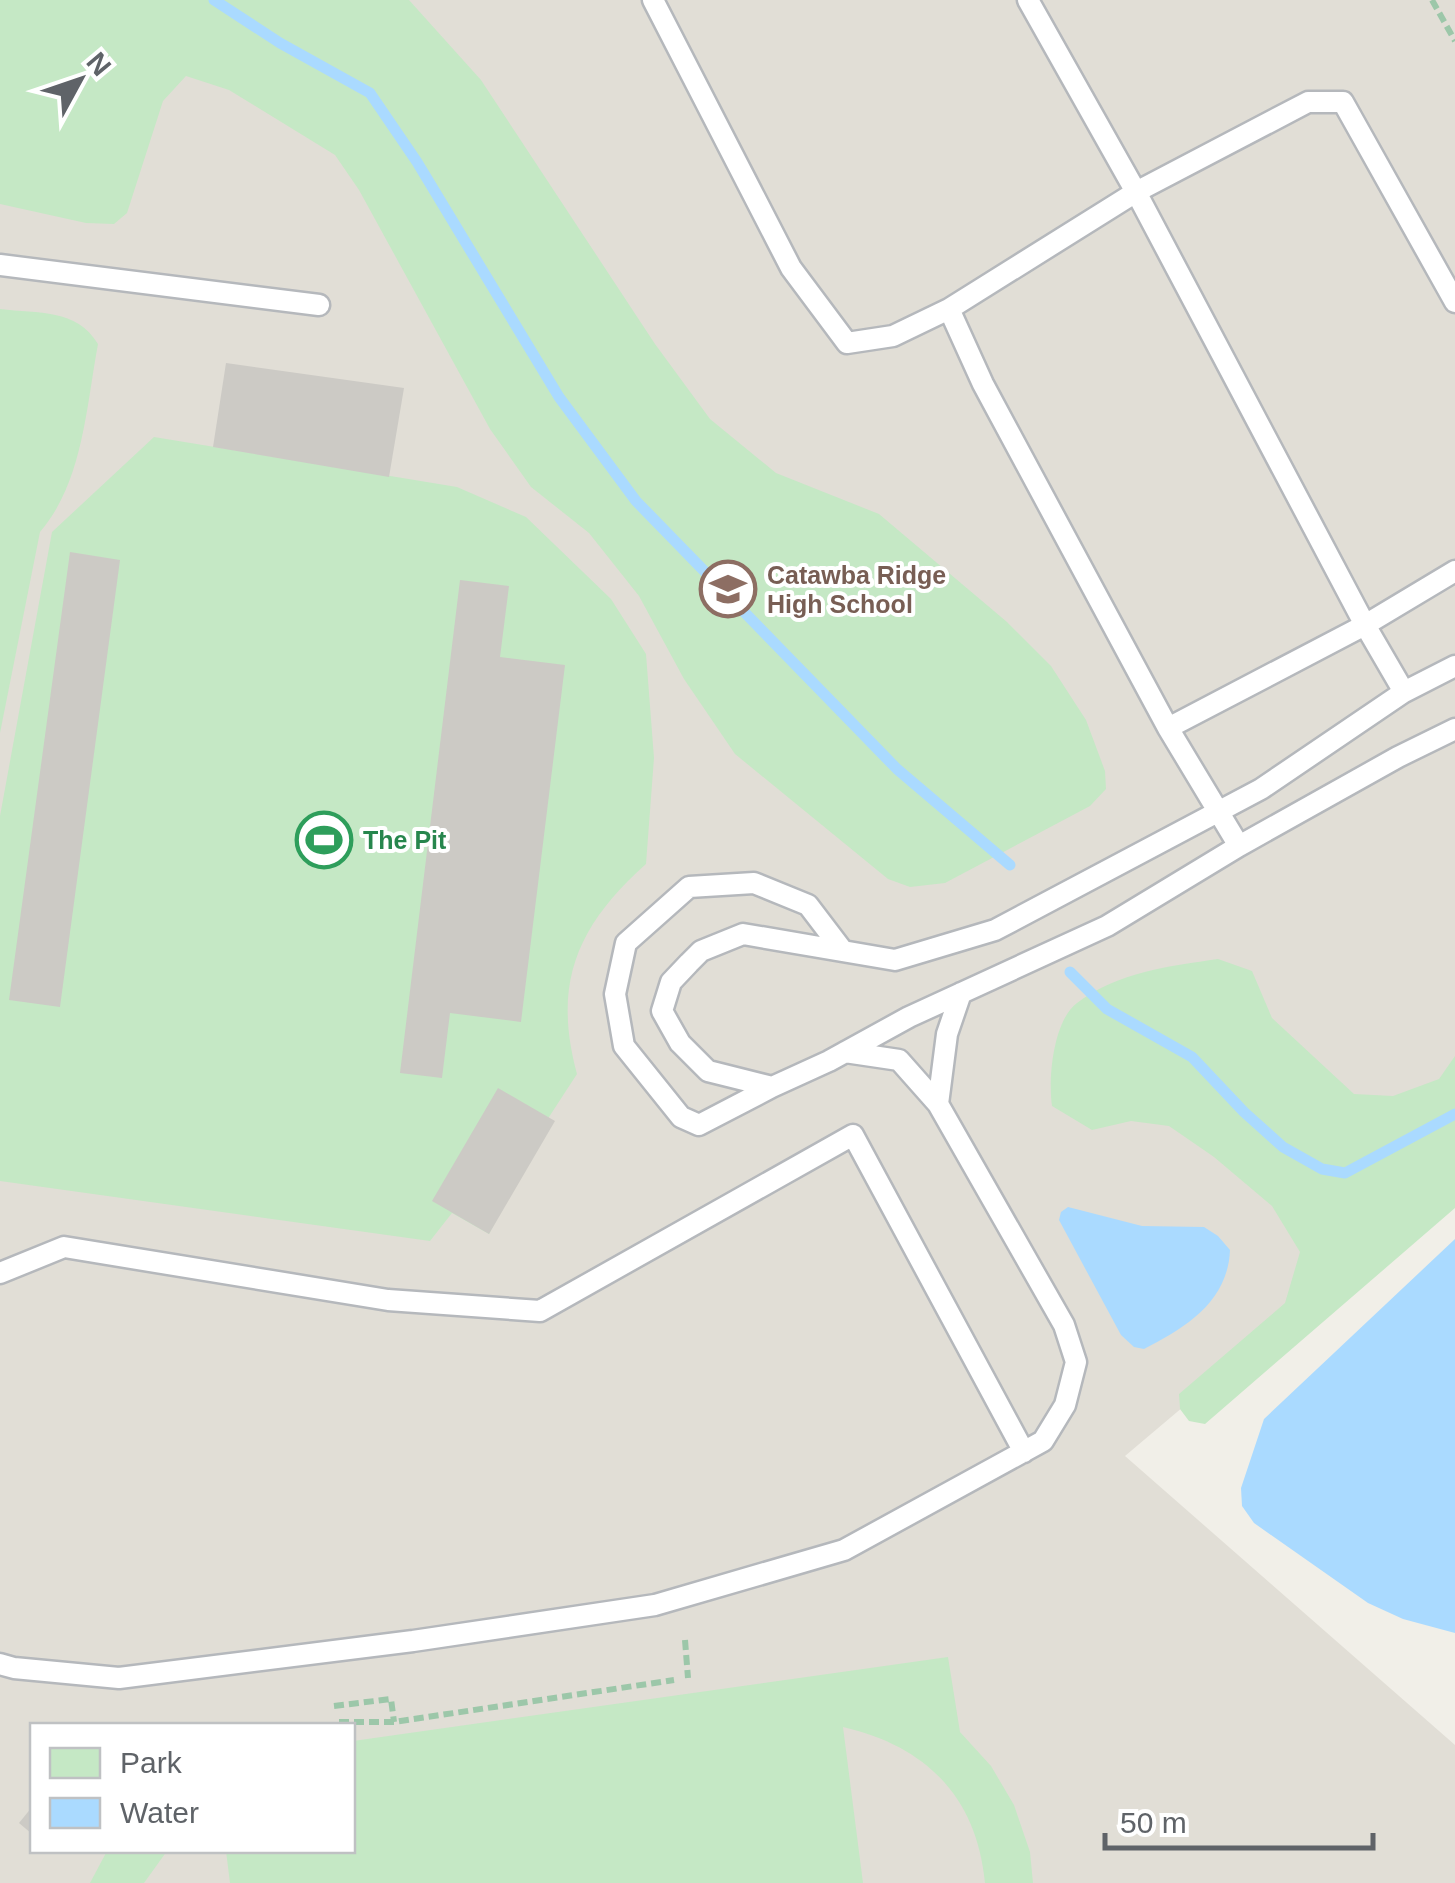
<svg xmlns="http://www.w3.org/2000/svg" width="1455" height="1883" font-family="Helvetica,sans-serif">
	<rect width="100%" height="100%" fill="#f1efe8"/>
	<path fill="#e1ded6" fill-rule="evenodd" d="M0 0H1455V1177L1125 1456 1455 1745V1883H0ZM32 1726H352V1850H32Z"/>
	<path fill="#c5e8c5" d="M0 0H409L481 80 655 344 710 419 776 473 879 514 1007 622 1051 666 1086 720 1105 771 1106 789 1090 806 945 883 910 887 888 879 735 754 684 679 639 596 589 533 531 487 490 429 359 190 335 155 229 90 186 76 163 101 127 213 114 224 86 223 0 204Z
		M0 309C39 314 76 308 98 344 86 408 83 482 40 532L0 733Z
		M154 437 457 487 526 517 611 599 646 654 654 758 646 864C578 925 552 982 577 1074L549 1117 489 1234 452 1213 430 1241 0 1181V816L52 532Z
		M1218 959 1252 971 1272 1018 1354 1094 1393 1096 1439 1079 1455 1056V1208L1205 1424 1189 1421 1180 1409 1179 1394 1285 1303 1300 1252 1272 1206 1214 1157 1169 1126 1131 1121 1092 1130 1052 1106C1048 1079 1053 1021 1077 1003 1118 972 1170 966 1218 959Z
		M948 1657 960 1732 991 1766 1014 1805 1030 1852 1033 1883H985C977 1797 926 1746 843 1727L863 1883H230L226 1851 352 1850 353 1741Z
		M107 1851V1850L167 1851 144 1883H90Z"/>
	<path fill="#aadaff" d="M1068 1207 1142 1226 1204 1227 1218 1236 1230 1250C1228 1302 1185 1328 1144 1349L1134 1347 1121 1335 1059 1220 1061 1212Z
		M1455 1239V1633L1403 1619 1368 1603 1254 1523 1242 1506 1241 1488 1264 1419Z"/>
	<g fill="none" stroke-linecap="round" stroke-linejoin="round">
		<path stroke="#aadaff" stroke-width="11" d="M214 0 280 43 370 93 417 162 559 397 636 501 897 769 1010 865
			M1070 972 1107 1009 1192 1057 1244 1112 1283 1147 1322 1169 1345 1173 1455 1114"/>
	</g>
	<path fill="#cccac5" d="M226 363 404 388 389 477 213 447Z
		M70 552 120 560 60 1007 9 1000Z
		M460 580 509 586 500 657 565 665 521 1022 450 1013 442 1078 400 1073Z
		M498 1088 555 1121 489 1234 432 1201Z
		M32 1807V1834L19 1823Z"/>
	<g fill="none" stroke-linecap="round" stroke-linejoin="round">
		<g stroke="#b5b8bc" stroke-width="25">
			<path id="lane" d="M653 0 791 268 847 343 893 336 949 309 983 384 1168 728 1239 846
				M1028 0 1136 192 1308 102H1343L1455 302
				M0 265 319 305
				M949 309 1136 192 1365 625 1168 728
				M1455 666 1404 692 1261 789 995 930 895 960 743 934 701 951 689 963 671 982 662 1011 680 1043 708 1071 772 1087 829 1061 909 1017 1107 926 1239 846 1398 757 1455 729
				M1404 692 1365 625 1455 571
				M772 1087 699 1125 681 1117 624 1046 615 994 626 943 689 887 754 883 808 905 843 951
				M938 1104 947 1034 961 993
				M0 1273 64 1247 388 1300 540 1311 853 1135 1024 1452
				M0 1664 14 1668 119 1678 413 1641 655 1605 844 1550 1043 1441 1065 1405 1076 1362 1064 1325 938 1104 899 1060 845 1052"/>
		</g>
		<path stroke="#9cc7a9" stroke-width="6" stroke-dasharray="10 5" stroke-linecap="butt" d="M1432 0 1455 41
			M685 1640 688 1678
			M334 1706 391 1699 394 1722
			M339 1722H394L674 1680"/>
		<use href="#lane" stroke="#fff" stroke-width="20"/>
	</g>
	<defs>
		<g id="school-ring" transform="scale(2.875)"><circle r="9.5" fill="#fff" stroke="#8d6e63" stroke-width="1.5"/><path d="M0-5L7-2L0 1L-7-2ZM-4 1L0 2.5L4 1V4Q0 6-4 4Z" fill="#8d6e63"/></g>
		<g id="stadium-ring" transform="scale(2.875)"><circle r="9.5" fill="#fff" stroke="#2e9e5b" stroke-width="1.5"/><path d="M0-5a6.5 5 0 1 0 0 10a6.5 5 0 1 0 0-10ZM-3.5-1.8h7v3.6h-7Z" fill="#2e9e5b"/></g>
	</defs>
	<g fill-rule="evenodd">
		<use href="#school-ring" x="728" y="589"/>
		<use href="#stadium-ring" x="324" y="840"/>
	</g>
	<g text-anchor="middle" stroke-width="8" stroke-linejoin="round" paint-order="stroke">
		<g font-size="25" font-weight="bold" fill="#785e54" stroke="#fff" text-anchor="start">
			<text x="767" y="584">Catawba Ridge<tspan x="767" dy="29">High School</tspan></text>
		</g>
		<g font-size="25" font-weight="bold" fill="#27864d" stroke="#fff" text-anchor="start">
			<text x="363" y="849">The Pit</text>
		</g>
	</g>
	<rect x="30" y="1723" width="325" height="130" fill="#ffffff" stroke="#bfc1c3" stroke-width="2.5"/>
	<rect x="50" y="1748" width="50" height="30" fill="#c5e8c5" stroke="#bfc1c3" stroke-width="2.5"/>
	<text x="120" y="1773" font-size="30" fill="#5f6368">Park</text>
	<rect x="50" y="1798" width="50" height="30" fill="#aadaff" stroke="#bfc1c3" stroke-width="2.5"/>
	<text x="120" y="1823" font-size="30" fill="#5f6368">Water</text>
	<g transform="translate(80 80) rotate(50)" stroke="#ffffff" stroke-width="8" paint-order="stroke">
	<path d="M0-8L18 38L0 25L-18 38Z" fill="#5f6368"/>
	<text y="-15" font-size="28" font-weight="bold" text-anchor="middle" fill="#5f6368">N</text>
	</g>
	<path d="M1105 1833v15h268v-15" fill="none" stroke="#5f6368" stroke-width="5"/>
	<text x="1120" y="1833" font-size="30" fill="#5f6368" stroke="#ffffff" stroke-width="8" paint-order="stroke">50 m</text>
</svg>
